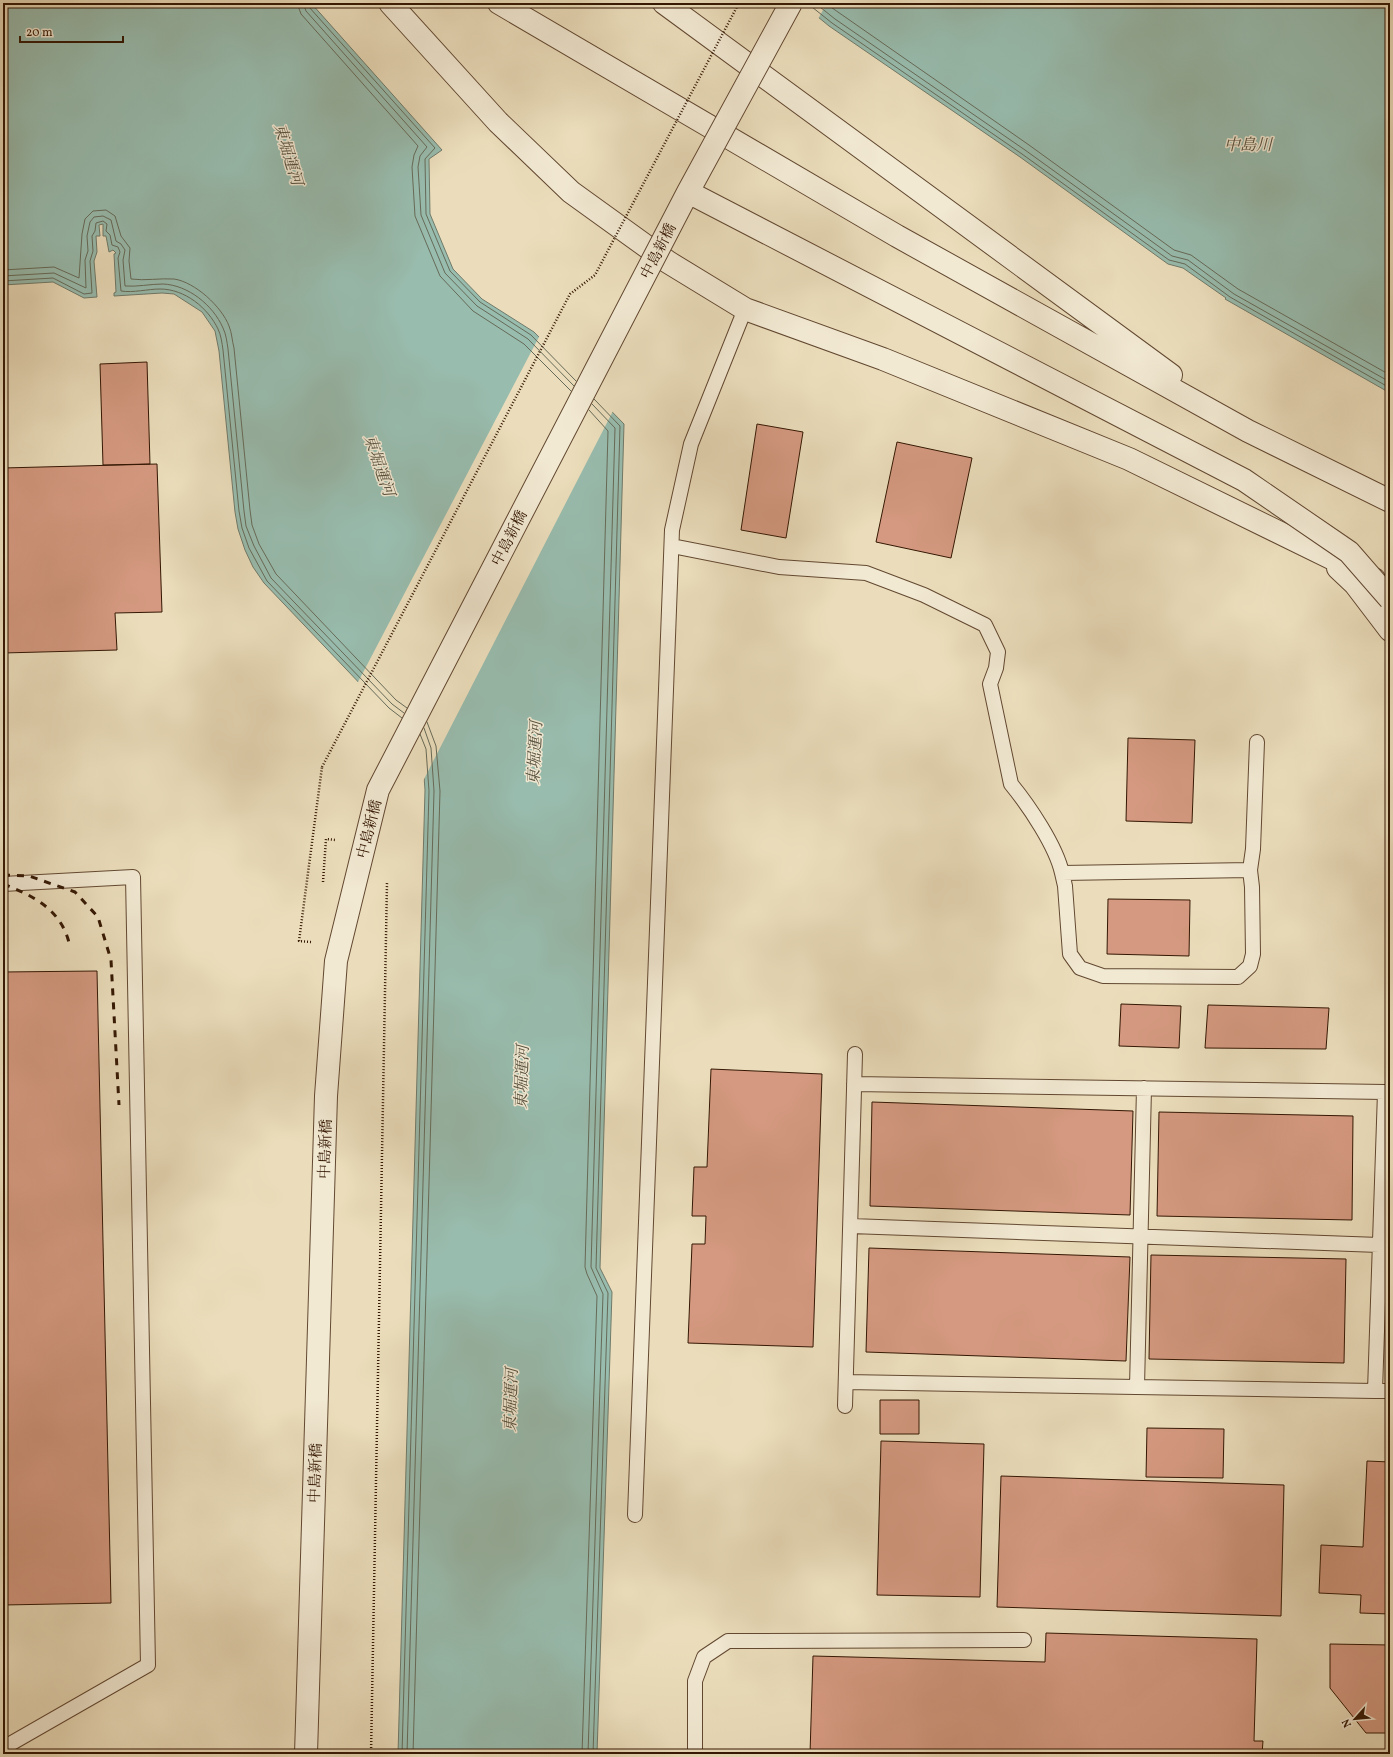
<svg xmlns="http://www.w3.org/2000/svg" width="1393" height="1757" font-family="Vollkorn,'Noto Serif JP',serif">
	<rect width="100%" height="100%" fill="#ebddbb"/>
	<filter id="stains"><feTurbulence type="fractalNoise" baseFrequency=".005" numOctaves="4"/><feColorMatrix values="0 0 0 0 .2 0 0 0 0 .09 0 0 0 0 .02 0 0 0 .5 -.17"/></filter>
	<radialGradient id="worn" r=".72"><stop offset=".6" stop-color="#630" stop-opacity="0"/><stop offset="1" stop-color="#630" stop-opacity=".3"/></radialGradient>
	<path fill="#98bcae" stroke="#707a6a" d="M3 3H311L442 150 429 159 430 214 453 269 482 299 534 332 624 424 600 1268 612 1292 597 1754H398L425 790 422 749 416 733 386 711 264 583 253 567 245 550 238 529 235 512 219 351 215 331 202 312 174 294 162 293 114 296V293L116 292 114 254 116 253 113 250 109 252 106 236H103V224L99 225 100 236H96L97 252 94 261 97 297 84 298 53 282 3 285Z
		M801 3H1390V393L1225 299 1226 298 1183 268 1168 264 1020 157 829 26Z"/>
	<path fill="#ebddbb" d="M799 3H827L818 19Z
		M540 335 613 411 422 783 420 750 414 734 385 712 357 684Z"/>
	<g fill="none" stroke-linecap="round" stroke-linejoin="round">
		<path stroke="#666a58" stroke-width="1" d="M297 3 301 14 418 146 414 155 412 167 415 216 440 276 473 311 524 344 571 391
			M303 3 306 11 427 147 420 156 418 167 421 215 445 273 477 306 528 339 574 386
			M308 3 309 7 435 148 425 159 426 214 450 271 480 302 531 335 576 381
			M807 3 832 23 1022 154 1169 260 1185 264 1230 297 1390 388
			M815 3 835 19 1025 150 1172 256 1188 260 1234 294 1390 382
			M825 3 1029 145 1174 250 1191 255 1238 289 1390 375
			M3 270 54 267 79 278 82 234 85 219 93 211 106 210 115 216 121 236 130 248 129 261 131 279C145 281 160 278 174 279 195 282 222 307 229 326 232 333 232 341 234 348L250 510 252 525 259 544 276 574 396 700 407 708
			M3 276 54 273 86 288 85 260 88 251 87 236 90 222 94 217 103 216 111 220 116 241 121 244 125 250 123 260 125 286C137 287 150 284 163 284 188 285 213 305 223 328 226 334 227 342 228 349L244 511 246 526 254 546 271 578 392 704 404 713
			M3 281 53 278 84 294 92 293 90 261 93 251 92 236 95 231 96 223 103 221 107 224 106 231 110 235 112 245 118 247 120 252 118 258 121 291C133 293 148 289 160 289 185 289 208 308 218 329 221 335 222 343 223 350L239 511 242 528 249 548 267 581 389 708 402 718
			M402 1754 429 791 426 749 420 734
			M407 1754 434 791 431 748 424 728
			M413 1754 440 791 436 746 427 722
			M582 1754 597 1296 587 1274 585 1267 608 431 589 410
			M588 1754 603 1294 591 1267 615 428 592 404
			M593 1754 608 1293 596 1268 620 426 594 399"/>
	</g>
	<path fill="#d49980" stroke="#341703" d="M147 362 150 464 103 465 100 364Z
		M757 424 803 432 786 538 741 530Z
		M897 442 972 458 951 558 876 542Z
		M157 464 162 612 115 613 117 650 3 653V468Z
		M1128 738 1195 740 1192 823 1126 821Z
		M1108 899 1190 900 1189 956 1107 954Z
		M97 971 111 1603 3 1605V972Z
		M1121 1004 1181 1006 1179 1048 1119 1046Z
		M1208 1005 1329 1008 1326 1049 1205 1048Z
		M711 1069 822 1074 813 1347 688 1343 692 1244H705L706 1216H692L694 1167H707Z
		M872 1102 1133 1111 1130 1215 870 1206Z
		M1159 1112 1353 1116 1352 1220 1157 1216Z
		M869 1248 1130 1257 1126 1361 866 1352Z
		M1151 1255 1346 1259 1344 1363 1149 1359Z
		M880 1400H919V1434H880Z
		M1147 1428 1224 1429 1223 1478 1146 1477Z
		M881 1441 984 1444 980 1597 877 1595Z
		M1367 1461 1390 1462V1614L1360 1613 1361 1595 1319 1593 1321 1545 1363 1547Z
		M1001 1476 1284 1485 1281 1616 997 1607Z
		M1046 1633 1257 1639 1254 1741H1263L1262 1754H810L813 1656 1045 1662Z
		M1330 1644 1390 1645V1733H1366L1330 1688Z"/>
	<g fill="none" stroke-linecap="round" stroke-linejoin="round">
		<g stroke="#624831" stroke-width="16">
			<path id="service" d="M672 546 779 567 866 573 924 595 985 625 998 652 996 668 990 684 1011 784C1029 806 1056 846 1062 873
				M1250 870 1062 873 1065 886 1070 954 1080 968 1103 976 1238 977 1250 966 1253 954 1252 887 1250 870 1253 849 1257 742
				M3 884 133 877 148 1665 3 1748
				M851 1226 1379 1245
				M846 1382 1375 1391 1385 1092 854 1084
				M1137 1387 1144 1088
				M1375 1391H1390
				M845 1406 855 1054
				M635 1515 672 530 691 444 745 309
				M695 1754V1681L704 1657 728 1641 1024 1640"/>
		</g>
		<g stroke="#624831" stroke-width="24">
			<path id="minor" d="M390 3 498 122 571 192 668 262 745 309 883 359 1129 459 1374 579
				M499 3 897 236 1248 431 1390 501
				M664 3 1171 375
				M1338 568 1355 584 1390 630"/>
		</g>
		<path stroke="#341703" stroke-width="2.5" stroke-dasharray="1 2" stroke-linecap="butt" d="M323 882 326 839 336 840
			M311 942 299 941 322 767
			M371 1754 387 883"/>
		<use href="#service" stroke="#f2e9d3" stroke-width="14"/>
		<use href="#minor" stroke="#f2e9d3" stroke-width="22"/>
		<path stroke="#341703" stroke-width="3" stroke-dasharray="7 7" stroke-linecap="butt" d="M3 875 29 876 75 892 98 917 111 960 119 1105
			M3 884C35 896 63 911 70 947"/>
		<g stroke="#624831" stroke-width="24" stroke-linecap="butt">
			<path id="tertiary-bridge" d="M688 192 1244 480 1349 552 1390 599
				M306 1754 326 1096 336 961 378 790 688 192 791 3"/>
		</g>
		<path stroke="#341703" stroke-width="2.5" stroke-dasharray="1 2" stroke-linecap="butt" d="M322 767 570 294 595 275 739 3"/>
		<use href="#tertiary-bridge" stroke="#f2e9d3" stroke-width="22"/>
	</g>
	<g text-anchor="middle" stroke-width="3" stroke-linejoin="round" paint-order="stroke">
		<g font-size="15" fill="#341703" stroke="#f2e9d3">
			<text transform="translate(658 251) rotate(-63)" y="5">中島新橋</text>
			<text transform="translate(509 538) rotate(-63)" y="5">中島新橋</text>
			<text transform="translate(369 829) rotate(-76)" y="5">中島新橋</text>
			<text transform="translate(325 1149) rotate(-88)" y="5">中島新橋</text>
			<text transform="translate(315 1473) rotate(-88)" y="5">中島新橋</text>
		</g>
		<g font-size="16" font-style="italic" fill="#57513f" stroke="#f2e9d3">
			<text x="1248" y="150">中島川</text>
			<text transform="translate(289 154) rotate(73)" y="6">東堀運河</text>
			<text transform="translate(380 465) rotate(71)" y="6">東堀運河</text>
			<text transform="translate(534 753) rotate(-87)" y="6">東堀運河</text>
			<text transform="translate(521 1077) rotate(-88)" y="6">東堀運河</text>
			<text transform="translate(510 1400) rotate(-88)" y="6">東堀運河</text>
		</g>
	</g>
	<rect width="1393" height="1757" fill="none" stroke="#ebddbb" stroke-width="16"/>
	<rect x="4" y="4" width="1385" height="1749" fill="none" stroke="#341703" stroke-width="2"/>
	<rect x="8" y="8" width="1377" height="1741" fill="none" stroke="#341703"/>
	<g transform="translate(1355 1719) rotate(243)" stroke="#f2e9d3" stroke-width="3" paint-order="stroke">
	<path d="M0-3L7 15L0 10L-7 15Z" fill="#341703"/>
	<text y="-6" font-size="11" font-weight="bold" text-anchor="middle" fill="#341703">N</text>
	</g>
	<path d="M20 36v6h103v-6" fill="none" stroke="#341703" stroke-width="2"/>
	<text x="26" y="36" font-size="12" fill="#341703" stroke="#f2e9d3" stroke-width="3" paint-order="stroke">20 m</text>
	<rect width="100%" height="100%" filter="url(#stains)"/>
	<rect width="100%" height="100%" fill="url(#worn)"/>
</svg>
